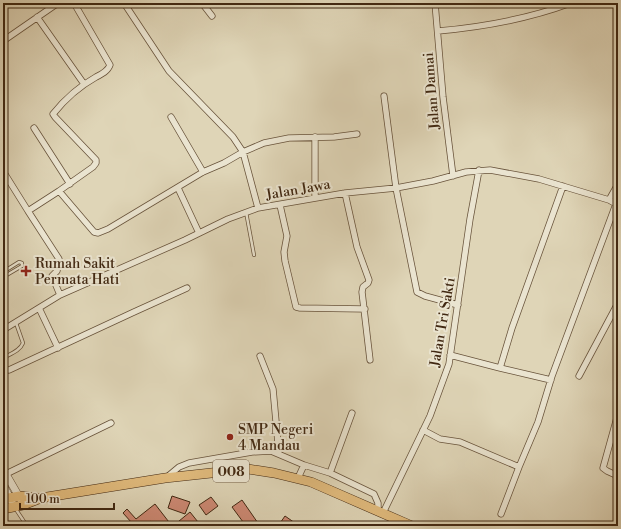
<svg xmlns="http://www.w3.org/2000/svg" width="621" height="529" font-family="'Libre Bodoni',serif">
	<rect width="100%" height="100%" fill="#dfd5b7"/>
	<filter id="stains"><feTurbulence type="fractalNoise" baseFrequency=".005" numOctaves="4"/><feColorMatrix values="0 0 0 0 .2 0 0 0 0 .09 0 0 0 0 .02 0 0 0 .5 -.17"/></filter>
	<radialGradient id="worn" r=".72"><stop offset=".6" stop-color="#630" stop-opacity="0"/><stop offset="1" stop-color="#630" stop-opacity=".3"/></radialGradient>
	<path fill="#ce8a75" stroke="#412812" d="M172 496 190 502 185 514 168 508Z
		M211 497 218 506 206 515 199 505Z
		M242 500 260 526H246L232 507Z
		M155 504 172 526H155L151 521 145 526H128L132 523 123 513 127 509 136 519Z
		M190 512 198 522 193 526H173Z
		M285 516 295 523 293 526H278Z"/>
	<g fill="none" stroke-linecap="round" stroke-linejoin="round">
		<g stroke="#68533b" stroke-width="4">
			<path id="service" d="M246 212 254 255
				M3 272 19 262 22 263V266L5 276H3
				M3 358C10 354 20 351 23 343L16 323
				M15 508 27 526"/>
		</g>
		<g stroke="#68533b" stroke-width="7">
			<path id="minor" d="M74 3 110 65C108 71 102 74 96 77 80 86 65 99 53 114L55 117 96 160V163L93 167 59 191 94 232 98 233 108 229 203 172 224 163 243 152 264 143 289 138 334 137 357 134
				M124 3 169 71 233 137 243 152 258 208
				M202 3 212 16
				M435 3 443 97 453 176
				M37 17 84 84
				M438 31C483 27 528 19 571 3
				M3 41 58 3
				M384 96 396 188 417 292 425 296 458 305
				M171 117 203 172
				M34 128 70 184
				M315 137V197
				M3 171 28 211 59 191
				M178 188 199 233
				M345 193 357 247 369 280 368 283 363 287 362 292 370 360
				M609 200 618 184
				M280 205 287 236 284 252 285 261 296 307 300 308 365 309
				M28 211 59 259 57 271 52 276 60 295
				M39 308 58 348
				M3 330 60 295 185 240 228 219 258 208 345 193 396 188 433 181 466 172 490 170 539 179 609 200 618 205
				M450 355 500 368 551 380
				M260 356 273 389 279 454
				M500 368 512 328 563 186
				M9 370 134 312 187 288
				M579 376 618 303
				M618 414 603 468 607 471 618 476
				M423 430 440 439 460 442 519 467
				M304 465 330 473 374 494 378 503V511
				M330 473 352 413
				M6 474 111 423
				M167 477 179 467 189 463 252 452 271 451 304 465 298 478
				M383 513 430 416 449 364 470 219 479 170
				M501 514 519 467 538 422 552 376 616 204"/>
		</g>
		<g stroke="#68533b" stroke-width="8">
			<path id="tertiary" d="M3 469 21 500
				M3 485 12 502"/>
		</g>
		<g stroke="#412812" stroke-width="10">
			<path id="trunk" d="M3 499 20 496 38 498
				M3 509 23 505 41 498 165 478 248 469 274 473 311 482 412 526"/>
		</g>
		<use href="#service" stroke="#eae4d0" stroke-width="2.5"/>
		<use href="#minor" stroke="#eae4d0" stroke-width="5.5"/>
		<use href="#tertiary" stroke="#eae4d0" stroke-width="7"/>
		<use href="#trunk" stroke="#e0ba7c" stroke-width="9"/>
	</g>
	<g fill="#8f2418" stroke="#eae4d0" stroke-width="1.5">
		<path d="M24 265h4v4h4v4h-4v4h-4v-4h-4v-4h4z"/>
		<circle cx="230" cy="437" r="4"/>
	</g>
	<g text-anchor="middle" stroke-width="4" stroke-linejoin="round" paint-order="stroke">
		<rect fill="#eae4d0" stroke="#74604b" stroke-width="1" x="213" y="460" width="36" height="22" rx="3"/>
		<g font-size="13" font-weight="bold" fill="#412812">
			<text x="231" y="476">008</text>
		</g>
		<g font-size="14" fill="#412812" stroke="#eae4d0">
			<text transform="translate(431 91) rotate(-95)" y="5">Jalan Damai</text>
			<text transform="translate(298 189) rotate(-10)" y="5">Jalan Jawa</text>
			<text transform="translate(442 322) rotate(-80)" y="5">Jalan Tri Sakti</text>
		</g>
		<g font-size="14" fill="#412812" stroke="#eae4d0" text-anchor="start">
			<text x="35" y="268">Rumah Sakit<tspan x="35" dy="16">Permata Hati</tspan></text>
			<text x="238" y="434">SMP Negeri<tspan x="238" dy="16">4 Mandau</tspan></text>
		</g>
	</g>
	<rect width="621" height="529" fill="none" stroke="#dfd5b7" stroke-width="16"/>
	<rect x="4" y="4" width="613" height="521" fill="none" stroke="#412812" stroke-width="2"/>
	<rect x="8" y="8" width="605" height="513" fill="none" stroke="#412812"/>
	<path d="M20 503v6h94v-6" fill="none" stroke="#412812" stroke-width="2"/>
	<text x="26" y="503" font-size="12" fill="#412812" stroke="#eae4d0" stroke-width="3" paint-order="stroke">100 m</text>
	<rect width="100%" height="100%" filter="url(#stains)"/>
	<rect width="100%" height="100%" fill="url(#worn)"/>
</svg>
